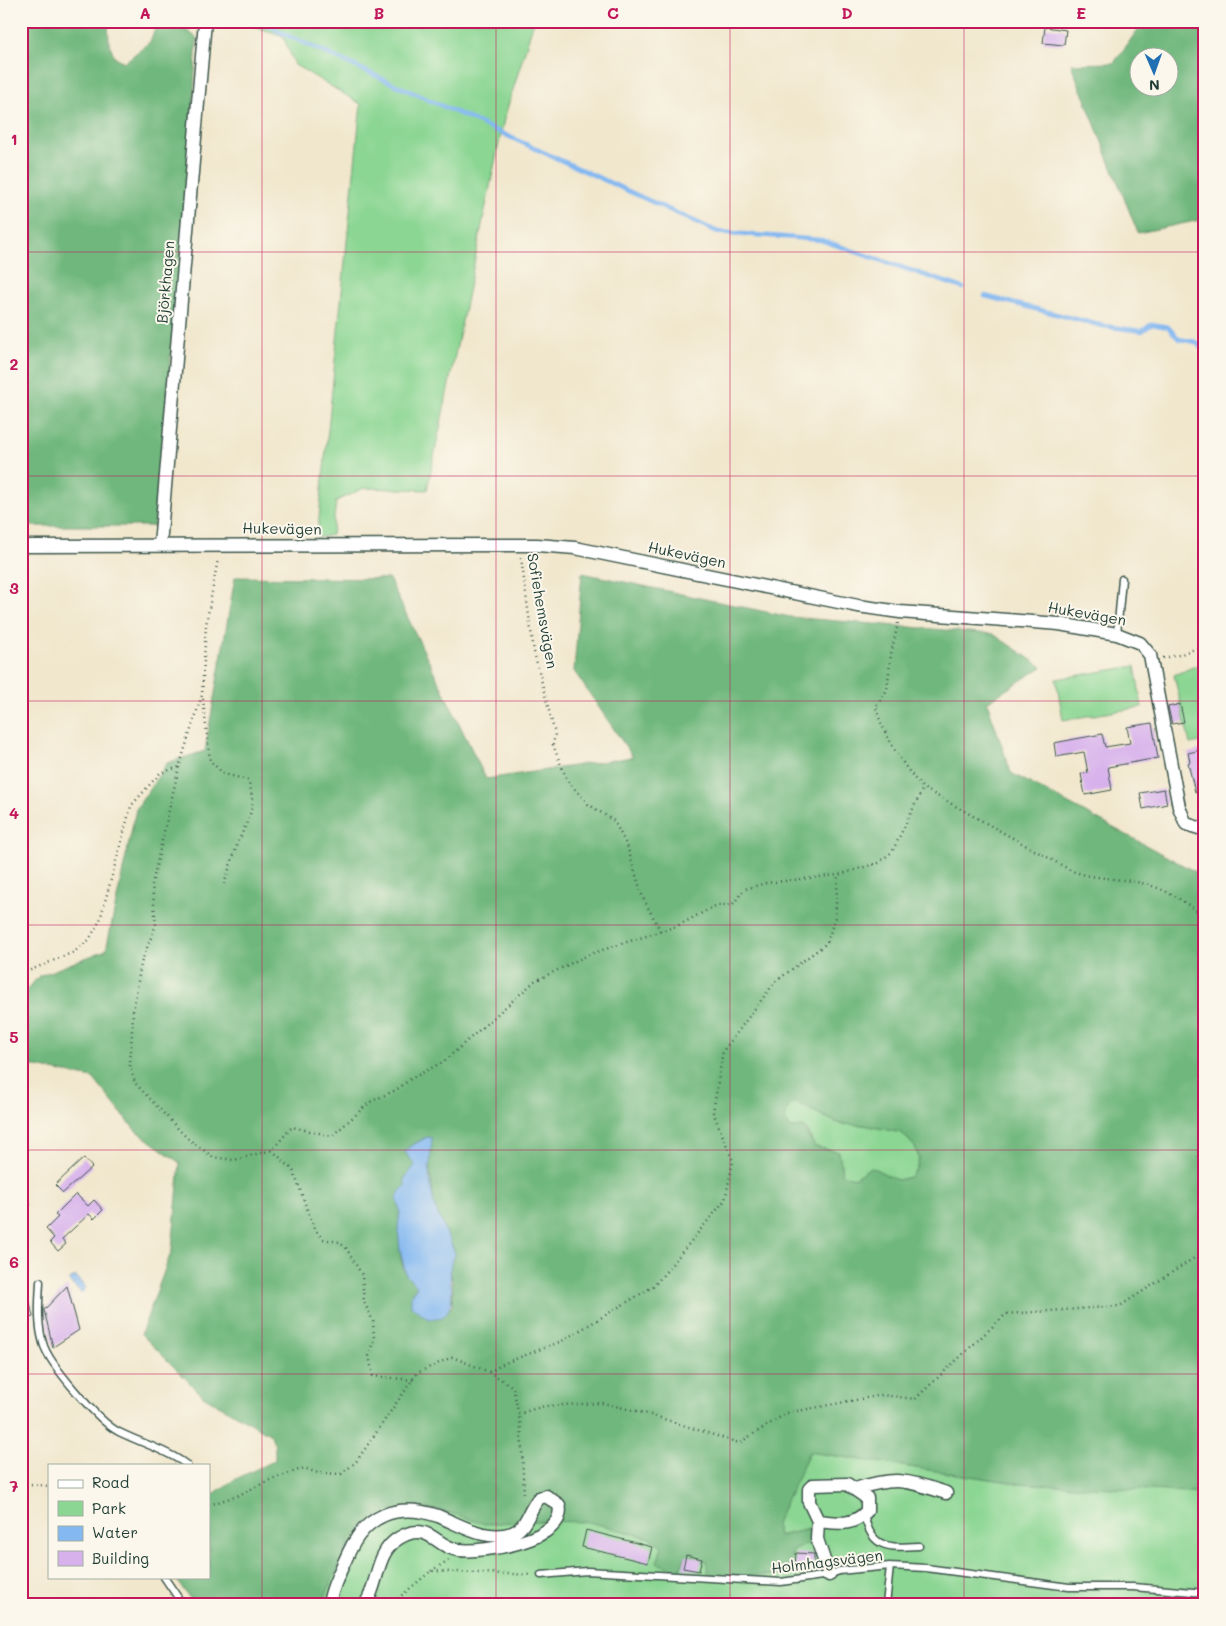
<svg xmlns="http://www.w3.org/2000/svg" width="1226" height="1626" font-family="Mali,sans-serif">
	<rect width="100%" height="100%" fill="#fbf7ec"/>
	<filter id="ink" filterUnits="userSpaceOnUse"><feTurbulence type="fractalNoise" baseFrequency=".02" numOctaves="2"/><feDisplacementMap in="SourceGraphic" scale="10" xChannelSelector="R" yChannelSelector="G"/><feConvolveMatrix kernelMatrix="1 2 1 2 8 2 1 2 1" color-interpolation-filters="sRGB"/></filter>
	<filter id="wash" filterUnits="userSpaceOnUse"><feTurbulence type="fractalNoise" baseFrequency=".0096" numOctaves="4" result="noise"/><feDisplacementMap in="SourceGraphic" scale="20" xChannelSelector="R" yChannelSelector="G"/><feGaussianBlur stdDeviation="1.12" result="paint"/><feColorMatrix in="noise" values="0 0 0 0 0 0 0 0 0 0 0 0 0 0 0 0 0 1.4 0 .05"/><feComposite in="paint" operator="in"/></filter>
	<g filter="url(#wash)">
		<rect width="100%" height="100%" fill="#f1e7cd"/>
		<path fill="#8bd693" stroke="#558a64" d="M239 21H534L504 119 427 490 364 488 336 501 332 535 317 538 361 104 295 65 283 36Z
			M1205 662V741L1190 744 1174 675Z
			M1135 666 1142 707 1063 720 1056 679Z
			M1205 794V816L1202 817 1198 805 1201 804 1200 796Z
			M794 1102 840 1124 864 1125 902 1133 915 1147 919 1158 916 1169 910 1177 897 1180 871 1167 854 1178 842 1174 839 1152 815 1147 806 1129 791 1128 785 1120 788 1107Z
			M809 1452 1017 1483 1203 1492 1205 1605H321L352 1538 384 1512 422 1508 451 1513 529 1521H589L651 1538 662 1546 679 1571 685 1556 707 1561 710 1576 787 1575 793 1551 809 1529 778 1536 776 1523Z"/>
		<path fill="#70b77d" stroke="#487a58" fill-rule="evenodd" d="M21 21H108L109 43 115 58 125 62 150 42 156 27 176 23 197 38 188 186 154 526H21Z
			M1144 21H1205V219L1138 233 1071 64 1114 63ZM1138 58H1168V88H1138Z
			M582 573 790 617 993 634 1042 667 987 702 1011 773 1205 877V1493L1017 1483 809 1452 776 1523 778 1536 810 1529V1543L793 1551 787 1575 709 1576 706 1561 686 1556 679 1571 657 1563 662 1546 651 1538 589 1522 529 1521 484 1524 451 1513 422 1508 384 1512 352 1538 321 1605H194L175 1577H209V1497L234 1480 275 1460V1446L271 1435 203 1396 141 1334 172 1250 180 1163 135 1130 93 1078 21 1064V997L39 976 106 950 136 809 167 763 205 751 235 577 389 579 486 779 633 757 574 671ZM794 1102 840 1124 864 1125 902 1133 915 1147 919 1158 916 1169 910 1177 897 1180 871 1167 854 1178 842 1174 839 1152 815 1147 803 1127 791 1128 785 1120 788 1107ZM426 1137 434 1205 455 1253 449 1265 453 1285 452 1307 429 1319 411 1306 412 1292 417 1286C415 1281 410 1280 407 1275 395 1257 400 1213 400 1191L405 1186 415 1165 405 1152 409 1147Z"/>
		<path fill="#83b8f1" stroke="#517a92" d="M427 1137 432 1138 429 1174 434 1205 455 1253C442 1275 462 1298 443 1317L429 1319 411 1306V1295L417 1286 406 1275 400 1250 398 1228 400 1211 397 1198 400 1191 405 1186V1178L415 1165 405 1152 409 1147Z
			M75 1276 86 1288 81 1293 69 1281Z"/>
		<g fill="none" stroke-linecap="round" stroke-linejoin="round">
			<path stroke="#83b8f1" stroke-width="4.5" d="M255 21 272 26 278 31 718 232 821 240 963 288
				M985 296 1103 326 1142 331 1152 324 1168 327 1179 339 1196 342 1205 351"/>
		</g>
		<g id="blocks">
			<path fill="#d7b1ec" d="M1045 27 1066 30 1064 45 1043 43Z
				M1180 704 1184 722 1172 724 1168 707Z
				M1152 723 1158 758 1108 767 1112 790 1085 795 1081 774 1088 773 1084 752 1056 757 1054 743 1102 734 1105 747 1130 743 1127 727Z
				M1205 749V790L1195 792 1188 763 1190 762 1188 753Z
				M1164 789 1167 804 1143 809 1140 793Z
				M84 1158 92 1167 63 1193 55 1185Z
				M76 1194 88 1206 94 1200 103 1210 94 1219 89 1214 62 1239 66 1244 58 1251 50 1242 54 1238 46 1229 58 1217 55 1215Z
				M21 1284H26L33 1317 21 1320Z
				M67 1286 79 1330 53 1347 44 1310Z
				M586 1530 652 1547 648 1563 582 1547Z
				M796 1553 814 1554V1568L795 1566Z
				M686 1555 702 1559 699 1571 683 1568Z"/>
		</g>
	</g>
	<g filter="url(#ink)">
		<use href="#blocks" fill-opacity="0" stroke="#3e564b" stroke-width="1"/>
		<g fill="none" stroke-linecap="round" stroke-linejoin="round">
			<g stroke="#3e564b" stroke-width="9">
				<path id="service" d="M1117 634 1122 579
					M40 1282C39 1302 37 1323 43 1343 48 1363 100 1423 119 1432 141 1443 167 1450 187 1465
					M864 1514C871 1549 888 1548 919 1546
					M541 1575 587 1571 781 1582 829 1575 839 1571 890 1566 926 1568 1069 1587H1133L1205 1593
					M164 1577 183 1605
					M886 1605 890 1566"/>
			</g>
			<g stroke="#3e564b" stroke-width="15">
				<path id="minor" d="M160 545 205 21
					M21 546 537 545 575 548 858 606 900 612 1059 624 1117 634 1140 643 1150 655 1179 807 1186 824 1199 828
					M855 1489C897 1476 906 1480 946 1493
					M818 1521C838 1523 852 1527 867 1511V1498L847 1484 813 1485 809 1489V1502L818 1521 817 1539 829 1575
					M329 1605C331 1588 341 1570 348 1554 365 1515 397 1502 438 1516 461 1525 486 1542 512 1533 526 1529 529 1509 539 1498L546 1496 559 1505C569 1540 483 1553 459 1550 436 1548 429 1520 399 1538 375 1552 379 1584 365 1605"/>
			</g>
			<path stroke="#3e564b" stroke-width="2.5" stroke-dasharray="1 4" stroke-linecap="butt" d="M521 558 534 652 555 734 553 745 567 780 588 804 614 821 627 846 643 898 661 932
				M898 623 891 654 887 690 876 706C881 732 905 769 923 788L1072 871C1099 881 1129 877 1155 887 1174 894 1190 905 1205 918
				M1163 658 1179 655 1205 645
				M203 699 210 761 224 774 248 780C258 809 248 817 238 843 233 856 229 870 224 884
				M179 767 152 884 156 925 141 963 133 1012 130 1067 135 1083 187 1138 213 1157 234 1160 272 1150 292 1127 332 1136 370 1102 396 1090 412 1078 443 1062 535 981 590 954 677 926 717 905H732L745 889 766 883 838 875 878 863 892 852 923 788
				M21 974 74 952 89 940 100 920 131 806 160 773 179 767 202 695 206 625 218 559
				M1205 1081 1198 1154 1205 1189
				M272 1150 293 1170 314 1228 323 1239 339 1242 346 1248 362 1275 364 1302 373 1321 374 1338 369 1356 373 1376 413 1380
				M21 1200 33 1207
				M21 1296 30 1295
				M489 1372 505 1363 562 1341 654 1286 725 1200 733 1161 713 1112 723 1051 775 982 827 943 835 918 838 875
				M518 1414 544 1406 603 1403 648 1414 739 1443 787 1413 882 1395 915 1399 1006 1314 1120 1306 1205 1251
				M21 1483 49 1486
				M209 1505 239 1495 272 1479 304 1468 318 1473 341 1474 356 1462 417 1373 452 1357 489 1372 513 1387 521 1427 524 1496
				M431 1571 449 1560
				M390 1605 431 1571 532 1575"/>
			<use href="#service" stroke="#fff" stroke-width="6"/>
			<use href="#minor" stroke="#fff" stroke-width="12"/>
		</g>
	</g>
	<path fill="none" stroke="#c2185b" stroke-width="1" stroke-opacity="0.55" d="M262 21V1605M496 21V1605M730 21V1605M964 21V1605M21 252H1205M21 476H1205M21 701H1205M21 925H1205M21 1150H1205M21 1374H1205"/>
	<g text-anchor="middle" stroke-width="4" stroke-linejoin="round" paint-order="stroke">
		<g font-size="15" fill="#1f3d34" stroke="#fbf7ec">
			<text transform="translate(166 282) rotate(-85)" y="5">Björkhagen</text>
			<text transform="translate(282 529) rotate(1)" y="5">Hukevägen</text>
			<text transform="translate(687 555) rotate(12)" y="5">Hukevägen</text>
			<text transform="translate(542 611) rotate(80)" y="5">Sofiehemsvägen</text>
			<text transform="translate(1087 614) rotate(10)" y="5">Hukevägen</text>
			<text transform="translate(827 1562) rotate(-7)" y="5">Holmhagsvägen</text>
		</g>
	</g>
	<rect width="1226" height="1626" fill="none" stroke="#fbf7ec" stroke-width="55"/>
	<rect x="48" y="1464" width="162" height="115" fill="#fbf7ec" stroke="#a3ada2"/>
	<rect x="58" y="1480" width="25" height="8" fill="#ffffff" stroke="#a3ada2"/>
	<text x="92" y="1488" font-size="15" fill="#1f3d34">Road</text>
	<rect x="58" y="1501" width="25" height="15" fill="#8bd693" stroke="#a3ada2"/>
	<text x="92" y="1514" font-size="15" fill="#1f3d34">Park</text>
	<rect x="58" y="1526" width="25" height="15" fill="#83b8f1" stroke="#a3ada2"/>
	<text x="92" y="1538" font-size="15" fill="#1f3d34">Water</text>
	<rect x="58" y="1551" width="25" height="15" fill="#d7b1ec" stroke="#a3ada2"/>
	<text x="92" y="1564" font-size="15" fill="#1f3d34">Building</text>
	<g transform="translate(1154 72) rotate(178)"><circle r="24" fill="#fbf7ec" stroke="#a3ada2"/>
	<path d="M0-4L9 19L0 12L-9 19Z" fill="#1f6fb2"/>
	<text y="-8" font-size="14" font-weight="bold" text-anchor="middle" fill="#1f3d34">N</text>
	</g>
	<rect x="28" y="28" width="1170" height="1570" fill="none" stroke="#c2185b" stroke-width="2"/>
	<g font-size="16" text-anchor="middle" font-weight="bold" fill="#c2185b">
		<text x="145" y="19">A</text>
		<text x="379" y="19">B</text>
		<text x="613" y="19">C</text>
		<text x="847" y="19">D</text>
		<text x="1081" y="19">E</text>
		<text x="14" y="145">1</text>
		<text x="14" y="370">2</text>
		<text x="14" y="594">3</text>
		<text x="14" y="819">4</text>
		<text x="14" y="1043">5</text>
		<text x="14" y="1268">6</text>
		<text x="14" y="1492">7</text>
	</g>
</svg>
